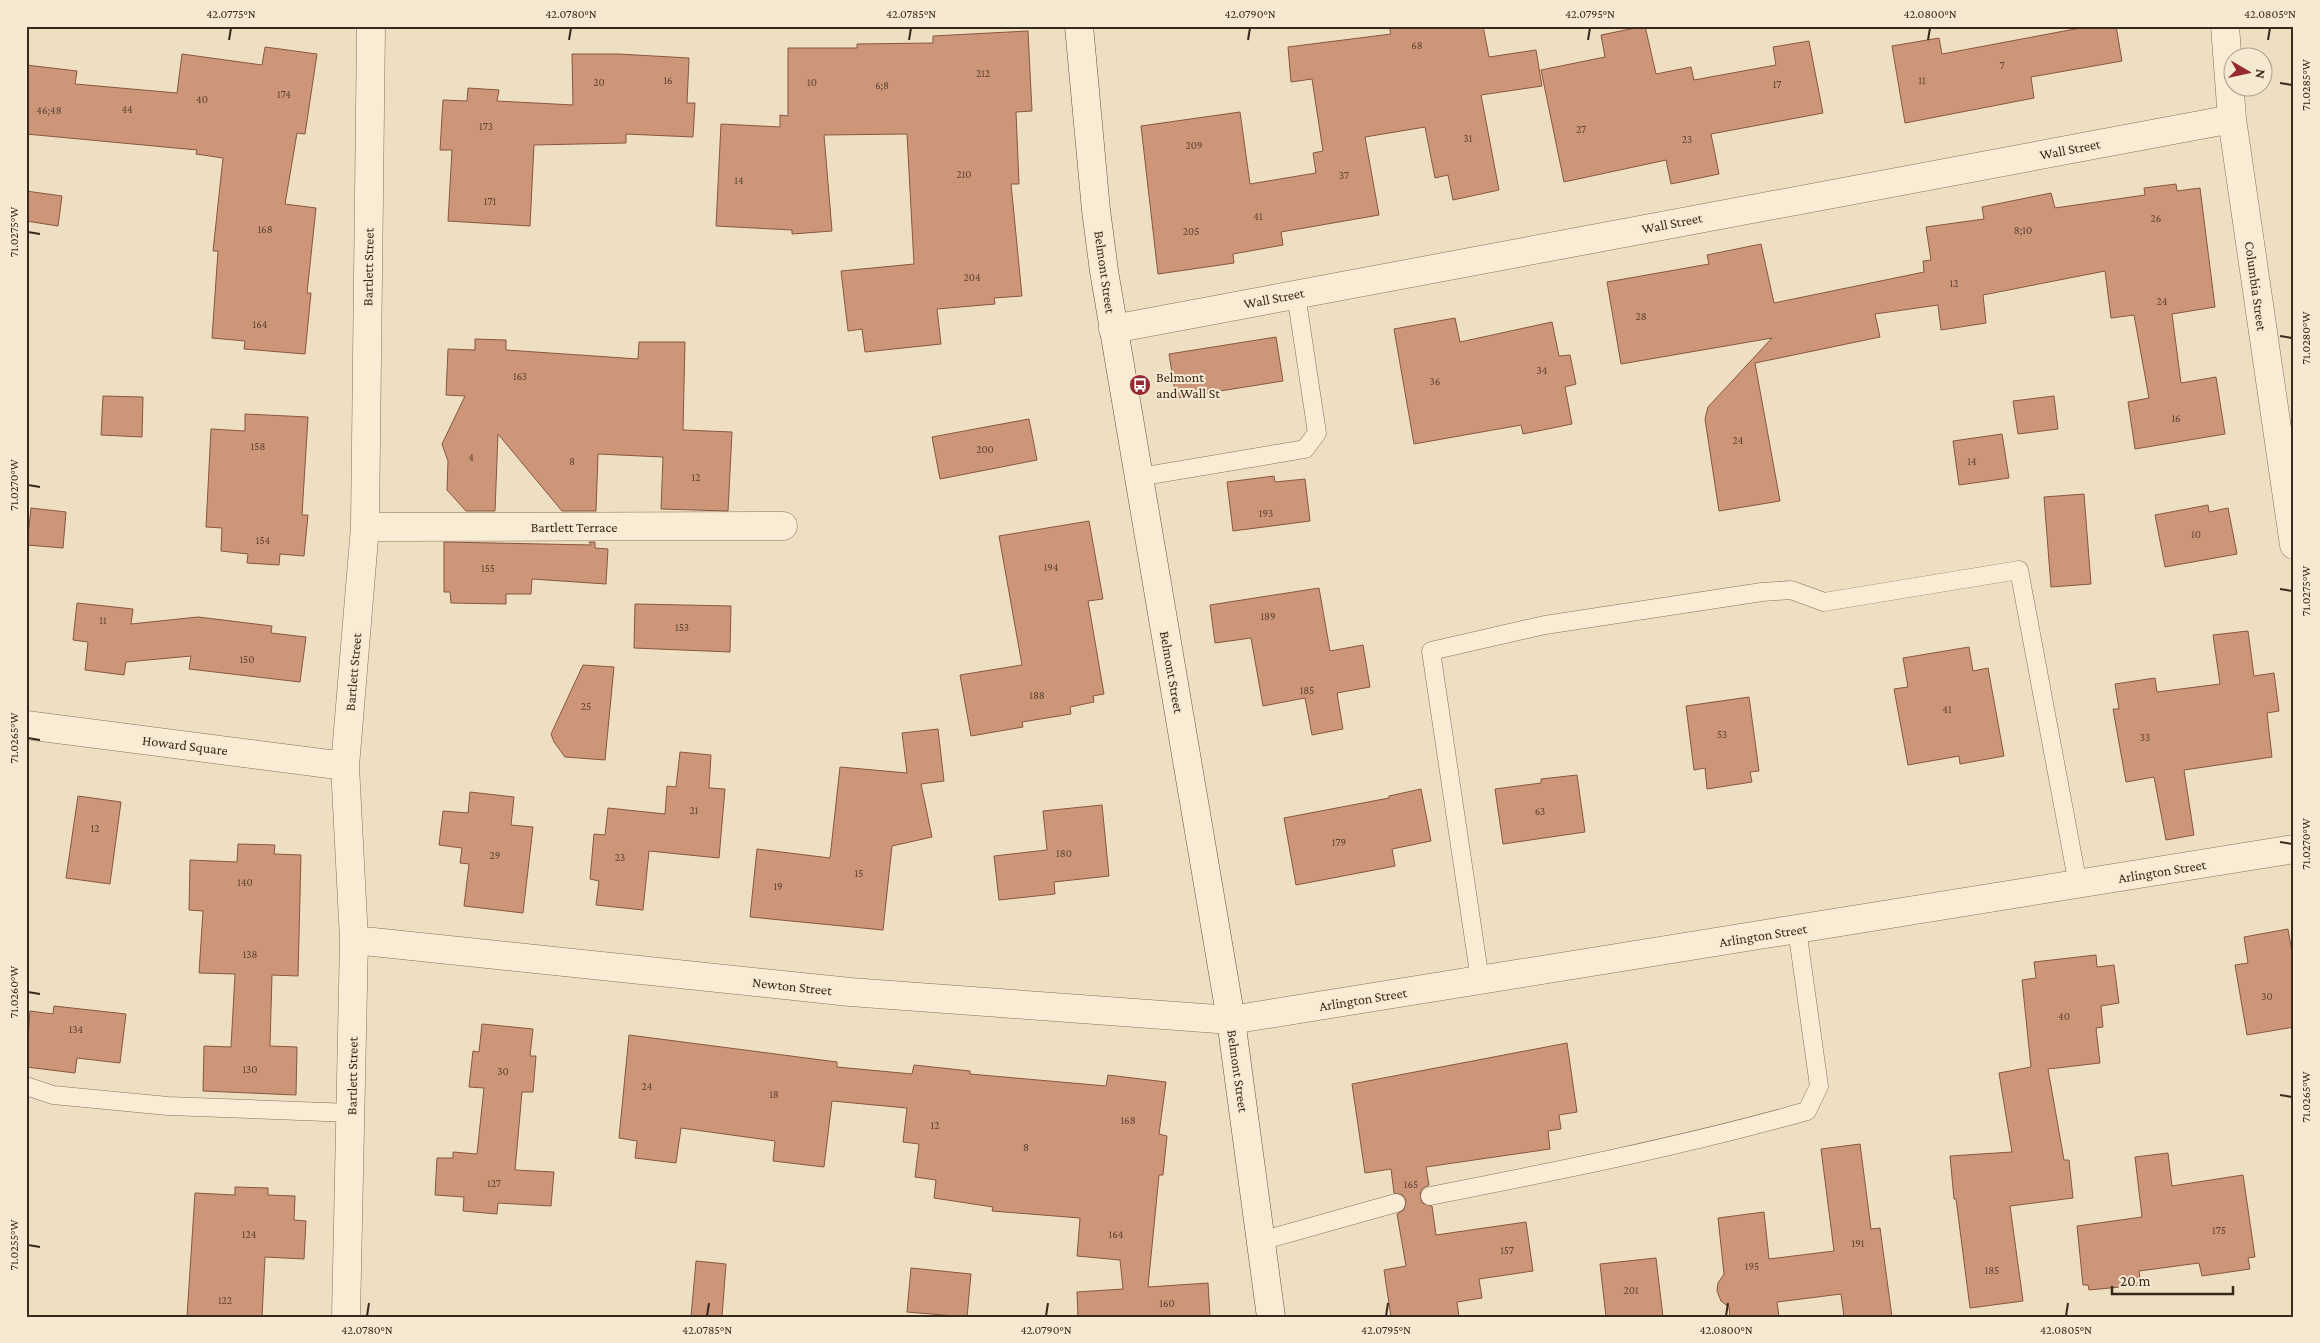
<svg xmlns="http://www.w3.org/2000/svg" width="2320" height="1343" font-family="'Crimson Pro',serif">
	<rect width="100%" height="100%" fill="#eedec2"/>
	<path fill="#cd9678" stroke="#87573f" d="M1389 26H1483L1489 57 1536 50 1542 86 1481 95 1499 190 1453 200 1448 175 1435 178 1425 127 1365 137 1379 215 1281 232 1283 245 1233 254 1234 263 1158 274 1141 126 1240 112 1250 184 1316 173 1313 153 1323 151 1312 79 1291 82 1288 47 1391 34Z
		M1645 26 1656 74 1691 67 1694 80 1776 65 1773 47 1809 41 1823 113 1711 134 1719 174 1671 184 1666 160 1564 182 1541 70 1605 57 1601 35Z
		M2091 26H2116L2122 61 2031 77 2034 98 1905 123 1892 46 1939 38 1942 54Z
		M1028 31 1032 111 1016 112 1019 184H1011L1022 296 994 298 995 304 937 309 941 344 865 352 862 329 848 331 841 271 914 264 907 134 824 135 832 231 792 234V230L716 226 721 124 780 127V115L788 116V48H857V44L933 43V36Z
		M265 47 317 54 305 134 297 133 285 204 316 208 307 293H311L305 354 244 349 245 341 212 338 218 251H213L223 158 196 154 197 150 26 134V65L77 71 75 84 177 93 182 54 262 65Z
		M572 54H618L689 58 687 103H695L693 137 626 134V143L534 145 530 226 448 221 452 150H440L443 100 467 101 468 88 499 90 497 101 573 105Z
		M2176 184 2177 191 2200 188 2215 307 2172 314 2181 383 2216 377 2225 434 2135 449 2128 402 2149 398 2134 315 2111 318 2105 271 1983 295 1986 323 1941 330 1938 305 1875 314 1880 337 1755 363 1780 501 1719 511 1705 419 1708 407 1772 338 1621 364 1607 282 1709 264 1707 255 1761 244 1774 303 1924 272 1923 261 1931 260 1926 227 1984 219 1982 207 2051 193 2055 208 2145 195 2144 188Z
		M26 191 62 196 58 226 26 221Z
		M1455 318 1460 342 1552 322 1559 356 1570 355 1576 384 1565 387 1572 424 1523 434 1521 425 1414 444 1394 329Z
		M1276 337 1283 381 1176 398 1169 354Z
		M475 339 506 340V350L638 359 639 342H685L683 430 732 432 728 511 661 509 663 457 598 454 596 511H562L498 434 495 511H466L447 490 448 461 442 444 465 396 446 395 448 349 475 350Z
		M103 396 143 397 142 437 101 435Z
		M2054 396 2058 429 2018 434 2013 401Z
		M245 414 308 417 302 515H308L304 556 280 554 279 565 247 563 248 554 221 551 222 528 206 527 211 429 245 431Z
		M1029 419 1037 460 940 479 932 437Z
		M2002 434 2009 478 1959 485 1953 441Z
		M1274 476 1275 482 1305 479 1310 521 1233 531 1227 482Z
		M2084 494 2091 584 2051 587 2044 497Z
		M2208 505 2209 512 2228 508 2237 554 2165 567 2155 515Z
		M31 508 66 512 63 548 27 545Z
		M1089 521 1103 599 1088 601 1104 694 1093 696 1094 702 1070 707 1071 714 1022 722 1023 727 971 736 960 675 1022 665 999 536Z
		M444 542 591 545 589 542H595V548L608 549 606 584 532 579 531 594H506V604L451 603 450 592H444Z
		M1319 588 1330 651 1363 645 1370 687 1337 693 1343 729 1312 735 1305 698 1263 706 1251 638 1215 643 1210 605Z
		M77 603 133 609 131 624 198 617 272 626 271 633 306 637 300 682 189 669 191 656 126 662 124 675 85 670 88 642 73 640Z
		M635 604 731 606 730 652 634 648Z
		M2248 631 2254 676 2274 673 2279 711 2267 713 2272 757 2184 770 2194 835 2166 840 2154 777 2126 782 2113 709H2119L2115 684 2155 678 2157 692 2220 684 2213 635Z
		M1969 647 1973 671 1988 668 2004 756 1960 764 1959 756 1908 765 1894 689 1908 687 1903 658Z
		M583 665 614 667 605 760 565 757 554 742 551 734Z
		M1749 697 1759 771 1750 772 1752 782 1707 789 1705 768 1694 770 1686 706Z
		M938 729 944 781 921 784 932 837 892 846 883 930 750 917 757 849 830 858 840 767 907 773 902 733Z
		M680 752 711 755 709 788 725 789 719 858 649 851 643 910 596 905 599 881 590 879 594 834 605 835 608 808 665 814 667 786 676 787Z
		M1577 775 1585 832 1503 844 1495 789 1541 783V779Z
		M1421 789 1431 841 1392 849 1395 866 1296 885 1284 818 1389 798V796Z
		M470 792 514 797 511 825 533 827 523 913 464 906 469 864 460 863 462 848 439 845 443 811 468 813Z
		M78 796 121 802 110 884 66 878Z
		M1102 805 1109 876 1054 882 1055 894 999 900 994 856 1047 850 1043 811Z
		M238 844 275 845 274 854 301 855 298 976 272 975 270 1046 297 1047 296 1095 203 1091 204 1046 231 1047 235 974 199 973 203 911 189 910 190 860 237 862Z
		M2288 929 2294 964V1027L2247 1035 2235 965 2248 963 2244 937Z
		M2096 955 2097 967 2114 965 2119 1003 2101 1006 2103 1027 2096 1028 2100 1063 2048 1069 2064 1160H2069L2073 1198 2010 1206 2023 1301 1970 1308 1956 1199H1954L1950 1156 2012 1152 1999 1073 2031 1067 2022 980 2036 978 2034 962Z
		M54 1006 126 1014 120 1063 77 1058 75 1073 26 1067 30 1011 53 1014Z
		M482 1024 533 1029 530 1056H536L533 1092H522L515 1170 554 1172 551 1206 498 1203 497 1214 463 1211 464 1197 435 1195 437 1158H453V1152L477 1154 484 1088 469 1087 473 1051 479 1052Z
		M629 1035 837 1062V1067L912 1074 914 1065 970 1071V1074L1106 1086 1108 1075 1166 1082 1159 1134 1167 1136 1163 1175H1159L1148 1287 1208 1283 1210 1317H1078L1077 1292 1123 1289 1120 1260 1077 1256 1080 1218 992 1211 993 1207 934 1198 936 1180 915 1177 919 1144 903 1142 907 1108 832 1101 824 1167 773 1161 775 1141 681 1128 676 1163 635 1158 637 1141 619 1138Z
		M1567 1043 1577 1112 1559 1115 1561 1129 1548 1131 1550 1149 1426 1167 1429 1185 1423 1188 1420 1193 1422 1203 1432 1206 1436 1235 1526 1222 1533 1271 1479 1279 1482 1298 1457 1302 1459 1317H1391L1384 1270 1406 1266 1397 1214 1404 1210 1406 1201 1403 1195 1394 1193 1391 1169 1365 1173 1352 1084Z
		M1860 1144 1871 1229 1880 1228 1892 1317H1844L1841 1294 1777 1302 1779 1317H1730L1729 1307 1721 1301 1717 1291 1718 1283 1724 1274 1718 1218 1764 1212 1769 1259 1834 1251 1821 1149Z
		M2168 1153 2172 1186 2243 1175 2255 1257 2248 1258 2250 1269 2202 1276 2199 1263 2139 1271 2141 1285 2089 1290 2088 1285H2083L2077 1226 2142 1217 2135 1157Z
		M235 1187 268 1188V1195L295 1196 294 1220 306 1221 304 1259 265 1257 262 1317H187L195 1193 235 1195Z
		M1656 1258 1663 1317H1606L1600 1264Z
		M696 1261 726 1264 722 1317H691Z
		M911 1268 971 1274 967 1317 907 1312Z"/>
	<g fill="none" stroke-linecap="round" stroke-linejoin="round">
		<g stroke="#886f59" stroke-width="19">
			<path id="service" d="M1139 477 1305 449 1317 433 1296 294
				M1480 980 1431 651 1545 625 1762 592 1791 590 1824 602 2019 570 2078 885
				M26 1086 53 1095 168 1106 351 1113
				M1430 1196C1557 1171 1683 1146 1807 1111L1819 1086 1797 929
				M1261 1241 1396 1203"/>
		</g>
		<g stroke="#886f59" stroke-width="29">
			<path id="minor" d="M2225 26 2232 119 2294 545
				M1113 329 2232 119
				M365 527 783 526
				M26 725 345 766
				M354 940 850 992 1231 1020 2294 849
				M346 1317 354 940 345 766 365 527 371 26"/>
		</g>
		<g stroke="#6a513c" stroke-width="29">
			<path id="secondary" d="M1079 26 1096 210 1104 271 1231 1020 1271 1317"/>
		</g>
		<use href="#service" stroke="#f9ecd5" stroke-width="18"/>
		<use href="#minor" stroke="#f9ecd5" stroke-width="28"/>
		<use href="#secondary" stroke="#f9ecd5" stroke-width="28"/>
	</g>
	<path fill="none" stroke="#38291d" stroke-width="2" d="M229 40 231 28M569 40 571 28M909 40 911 28M1248 40 1250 28M1588 40 1590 28M1928 40 1930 28M2268 40 2270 28M2280 83 2292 85M28 232 40 234M2280 336 2292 338M28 485 40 487M2280 589 2292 591M28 738 40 740M2280 842 2292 844M28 992 40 994M2280 1095 2292 1097M28 1245 40 1247M367 1316 369 1303M707 1316 709 1303M1046 1316 1048 1303M1386 1316 1388 1303M1726 1316 1728 1303M2066 1316 2068 1303"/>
	<defs>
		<g id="bus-disc" transform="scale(1.125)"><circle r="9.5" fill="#972930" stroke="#f6e9d2"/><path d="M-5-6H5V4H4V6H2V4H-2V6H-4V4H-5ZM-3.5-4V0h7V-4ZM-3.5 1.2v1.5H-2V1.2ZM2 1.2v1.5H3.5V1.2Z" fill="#fff"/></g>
	</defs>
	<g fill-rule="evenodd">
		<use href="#bus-disc" x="1140" y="385"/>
	</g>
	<g text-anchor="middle" stroke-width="4" stroke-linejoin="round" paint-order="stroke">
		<g font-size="11" fill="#5d4434">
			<text x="1417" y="49">68</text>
			<text x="2002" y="69">7</text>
			<text x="983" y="77">212</text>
			<text x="668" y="84">16</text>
			<text x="1922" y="84">11</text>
			<text x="599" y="86">20</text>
			<text x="812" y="86">10</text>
			<text x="1777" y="88">17</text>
			<text x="882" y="89">6;8</text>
			<text x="284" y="98">174</text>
			<text x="202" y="103">40</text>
			<text x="127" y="113">44</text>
			<text x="49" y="114">46;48</text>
			<text x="486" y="130">173</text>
			<text x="1581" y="133">27</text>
			<text x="1468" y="142">31</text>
			<text x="1687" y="143">23</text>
			<text x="1194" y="149">209</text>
			<text x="964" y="178">210</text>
			<text x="1344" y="179">37</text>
			<text x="739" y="184">14</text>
			<text x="490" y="205">171</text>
			<text x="1258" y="220">41</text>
			<text x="2156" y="222">26</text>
			<text x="265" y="233">168</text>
			<text x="2023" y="234">8;10</text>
			<text x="1191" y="235">205</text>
			<text x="972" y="281">204</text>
			<text x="1954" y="287">12</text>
			<text x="2162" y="305">24</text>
			<text x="1641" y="320">28</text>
			<text x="260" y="328">164</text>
			<text x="1542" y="374">34</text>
			<text x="520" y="380">163</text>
			<text x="1435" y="385">36</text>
			<text x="2176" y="422">16</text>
			<text x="1738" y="444">24</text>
			<text x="258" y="450">158</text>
			<text x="985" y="453">200</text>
			<text x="471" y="461">4</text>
			<text x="572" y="465">8</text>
			<text x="1972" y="465">14</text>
			<text x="696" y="481">12</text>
			<text x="1266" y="517">193</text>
			<text x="2196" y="538">10</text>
			<text x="263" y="544">154</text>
			<text x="1051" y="571">194</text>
			<text x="488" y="572">155</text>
			<text x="1268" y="620">189</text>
			<text x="103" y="624">11</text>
			<text x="682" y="631">153</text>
			<text x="247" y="663">150</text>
			<text x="1307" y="694">185</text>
			<text x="1037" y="699">188</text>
			<text x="586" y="710">25</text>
			<text x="1947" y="713">41</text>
			<text x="1722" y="738">53</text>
			<text x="2145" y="741">33</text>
			<text x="694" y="814">21</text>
			<text x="1540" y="815">63</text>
			<text x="95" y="832">12</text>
			<text x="1339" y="846">179</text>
			<text x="1064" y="857">180</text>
			<text x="495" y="859">29</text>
			<text x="620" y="861">23</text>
			<text x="859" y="877">15</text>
			<text x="245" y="886">140</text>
			<text x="778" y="890">19</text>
			<text x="250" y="958">138</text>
			<text x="2267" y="1000">30</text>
			<text x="2064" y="1020">40</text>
			<text x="76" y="1033">134</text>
			<text x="250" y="1073">130</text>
			<text x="503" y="1075">30</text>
			<text x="647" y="1090">24</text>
			<text x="774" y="1098">18</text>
			<text x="1128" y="1124">168</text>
			<text x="935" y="1129">12</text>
			<text x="1026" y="1151">8</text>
			<text x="494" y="1187">127</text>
			<text x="1411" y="1188">165</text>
			<text x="2219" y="1234">175</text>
			<text x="249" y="1238">124</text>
			<text x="1116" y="1238">164</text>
			<text x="1858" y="1247">191</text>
			<text x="1507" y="1254">157</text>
			<text x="1752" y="1270">195</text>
			<text x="1992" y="1274">185</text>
			<text x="1631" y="1294">201</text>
			<text x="225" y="1304">122</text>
			<text x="1167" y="1307">160</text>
		</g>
		<g font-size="14" fill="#38291d" stroke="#f6e9d2">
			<text transform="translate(2070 149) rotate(-11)" y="5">Wall Street</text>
			<text transform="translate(1672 223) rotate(-11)" y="5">Wall Street</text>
			<text transform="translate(368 267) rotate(-89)" y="5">Bartlett Street</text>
			<text transform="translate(1105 272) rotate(82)" y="5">Belmont Street</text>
			<text transform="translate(2256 286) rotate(82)" y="5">Columbia Street</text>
			<text transform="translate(1274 298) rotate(-11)" y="5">Wall Street</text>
			<text x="574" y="532">Bartlett Terrace</text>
			<text transform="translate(353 672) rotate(-85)" y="5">Bartlett Street</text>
			<text transform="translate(1172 672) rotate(80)" y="5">Belmont Street</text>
			<text transform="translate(185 745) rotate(7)" y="5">Howard Square</text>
			<text transform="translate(2162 871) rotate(-9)" y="5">Arlington Street</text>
			<text transform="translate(1763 935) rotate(-9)" y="5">Arlington Street</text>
			<text transform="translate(792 986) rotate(6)" y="5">Newton Street</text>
			<text transform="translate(1363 999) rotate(-9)" y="5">Arlington Street</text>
			<text transform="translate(1238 1071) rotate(82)" y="5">Belmont Street</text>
			<text transform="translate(352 1076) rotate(-89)" y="5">Bartlett Street</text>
		</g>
		<g font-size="14" fill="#38291d" stroke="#f6e9d2" text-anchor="start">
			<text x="1156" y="382">Belmont<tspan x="1156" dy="16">and Wall St</tspan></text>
		</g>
	</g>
	<rect width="2320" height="1343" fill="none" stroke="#f6e9d2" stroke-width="55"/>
	<g transform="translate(2248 72) rotate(99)"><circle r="24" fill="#f6e9d2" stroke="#aa9c8a"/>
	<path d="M0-4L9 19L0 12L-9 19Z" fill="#972930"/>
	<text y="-8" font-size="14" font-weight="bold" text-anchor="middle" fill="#38291d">N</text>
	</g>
	<path d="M2112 1286v8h121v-8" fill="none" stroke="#38291d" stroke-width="2.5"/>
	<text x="2120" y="1286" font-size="15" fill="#38291d" stroke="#f6e9d2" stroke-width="4" paint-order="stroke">20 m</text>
	<rect x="28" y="28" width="2264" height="1288" fill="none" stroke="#38291d" stroke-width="2"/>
	<g font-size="12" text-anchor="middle" fill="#38291d">
		<text x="231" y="18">42.0775°N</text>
		<text x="571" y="18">42.0780°N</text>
		<text x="911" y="18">42.0785°N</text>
		<text x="1250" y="18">42.0790°N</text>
		<text x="1590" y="18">42.0795°N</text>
		<text x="1930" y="18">42.0800°N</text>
		<text x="2270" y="18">42.0805°N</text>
		<text transform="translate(2306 85) rotate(-90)" y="4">71.0285°W</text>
		<text transform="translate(14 232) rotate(-90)" y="4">71.0275°W</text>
		<text transform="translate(2306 338) rotate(-90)" y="4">71.0280°W</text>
		<text transform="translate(14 485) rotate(-90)" y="4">71.0270°W</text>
		<text transform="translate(2306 591) rotate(-90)" y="4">71.0275°W</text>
		<text transform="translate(14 738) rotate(-90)" y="4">71.0265°W</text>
		<text transform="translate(2306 844) rotate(-90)" y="4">71.0270°W</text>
		<text transform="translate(14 992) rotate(-90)" y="4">71.0260°W</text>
		<text transform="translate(2306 1097) rotate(-90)" y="4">71.0265°W</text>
		<text transform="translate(14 1245) rotate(-90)" y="4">71.0255°W</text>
		<text x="367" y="1334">42.0780°N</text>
		<text x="707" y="1334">42.0785°N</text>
		<text x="1046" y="1334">42.0790°N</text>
		<text x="1386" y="1334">42.0795°N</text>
		<text x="1726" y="1334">42.0800°N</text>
		<text x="2066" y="1334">42.0805°N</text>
	</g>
</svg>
